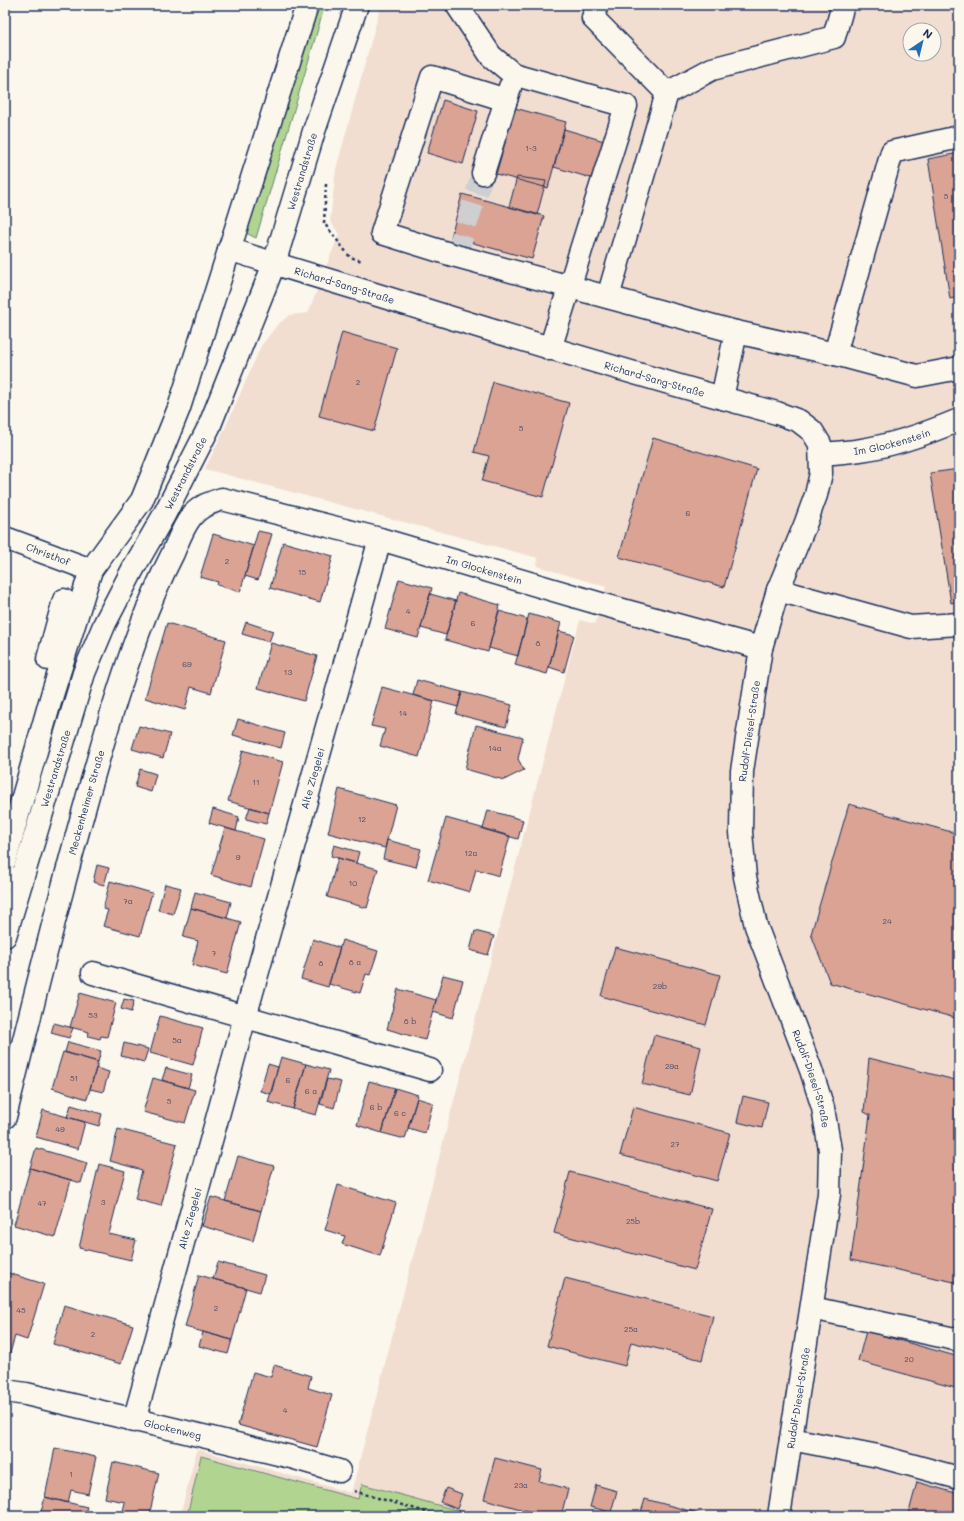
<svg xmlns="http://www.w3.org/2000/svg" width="964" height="1521" font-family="Mali,sans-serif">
	<rect width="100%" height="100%" fill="#fbf7ec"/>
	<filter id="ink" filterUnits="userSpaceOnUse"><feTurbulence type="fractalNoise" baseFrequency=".025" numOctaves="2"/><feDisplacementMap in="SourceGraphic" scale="8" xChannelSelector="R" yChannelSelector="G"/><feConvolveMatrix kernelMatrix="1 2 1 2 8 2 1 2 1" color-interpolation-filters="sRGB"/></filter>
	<g filter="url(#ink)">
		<path fill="#f1ded1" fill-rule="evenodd" d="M381 5H959V1516H180L197 1449 351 1493 580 620 595 624 606 587 537 566 538 558 205 469 226 426 261 346 277 325 290 315 308 313 339 234 330 221 336 169ZM910 30H934V54H910Z"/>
		<path fill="#b1d590" stroke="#668277" d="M313 5H325L256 238 246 233Z
			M201 1456 358 1499 362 1484 477 1516H187Z"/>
		<path fill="#daa393" stroke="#1b2f5e" d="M443 100 478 111 463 164 427 153Z
			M515 108 566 122 548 188 496 174Z
			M564 129 604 141 594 179 554 167Z
			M959 153V297L950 299 928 159Z
			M517 177 546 181 537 215 509 207Z
			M462 194 544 216 532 259 451 237Z
			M342 332 397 348 374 431 319 416Z
			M493 382 569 403 543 497 482 481 489 456 474 452Z
			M653 438 757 469 724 587 619 557Z
			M959 469V601L951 603 930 473Z
			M258 531 272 534 258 580 245 576Z
			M213 534 254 546 240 592 217 585 218 582 200 577Z
			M283 542 333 556 320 602 270 588Z
			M399 579 432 588 418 638 385 629Z
			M458 593 500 605 488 652 445 640Z
			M430 594 456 601 446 635 421 628Z
			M499 611 527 619 518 656 489 648Z
			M529 614 561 623 547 674 515 665Z
			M246 622 273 631 269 642 242 634Z
			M167 623 226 640 211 693 191 687 185 710 145 698Z
			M559 631 574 635 564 672 549 667Z
			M271 643 317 656 304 701 258 688Z
			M417 680 462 692 458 707 413 695Z
			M382 687 434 701 419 757 380 746 385 729 371 726Z
			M462 692 512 705 506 727 456 714Z
			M238 719 285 733 281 748 233 735Z
			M476 725 523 737 518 759 524 770 504 780 465 769Z
			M139 726 170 734 163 758 132 749Z
			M243 750 283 762 269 813 228 801Z
			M140 769 156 774 151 792 135 787Z
			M339 789 396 805 385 848 328 833Z
			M849 804 959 834V1019L830 983 811 934Z
			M250 807 269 813 266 824 246 819Z
			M213 809 239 817 236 831 209 823Z
			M488 810 523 820 518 839 483 829Z
			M446 818 510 836 499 876 476 869 470 892 428 880Z
			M225 828 264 839 251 887 211 875Z
			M387 840 421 849 416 867 383 859Z
			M334 845 359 852 356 863 331 856Z
			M338 858 378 869 367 908 327 897Z
			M97 865 109 868 104 885 93 882Z
			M110 881 152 893 140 936 103 926 108 910 103 909Z
			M165 884 181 888 173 914 158 910Z
			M195 892 231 902 227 918 191 908Z
			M191 908 241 922 227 974 192 965 198 941 183 937Z
			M475 931 494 936 488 955 470 950Z
			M313 939 340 948 328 987 301 979Z
			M342 940 378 951 370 975 366 974 360 993 329 984Z
			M615 947 720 975 706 1025 601 996Z
			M443 975 463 980 453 1018 433 1012Z
			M398 989 436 1000 425 1040 387 1029Z
			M80 993 116 1003 107 1037 101 1036 100 1039 88 1036 89 1032 70 1027Z
			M124 999 134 1001 131 1012 121 1009Z
			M160 1016 203 1028 193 1065 150 1053Z
			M54 1023 73 1028 69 1038 51 1033Z
			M654 1035 701 1047 690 1095 642 1084Z
			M68 1042 101 1051 98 1062 65 1052Z
			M124 1043 148 1049 144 1062 121 1056Z
			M63 1052 98 1062 87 1099 52 1088Z
			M281 1057 306 1064 293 1109 268 1102Z
			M869 1058 959 1081V1283L851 1260 870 1115 864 1112Z
			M268 1064 278 1067 271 1094 260 1091Z
			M306 1064 329 1070 316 1115 293 1109Z
			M96 1068 109 1072 103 1092 90 1089Z
			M166 1068 192 1075 188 1088 162 1080Z
			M153 1078 195 1090 185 1123 143 1112Z
			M327 1079 341 1082 334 1108 320 1104Z
			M369 1081 395 1088 382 1133 357 1125Z
			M395 1088 418 1095 405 1139 382 1133Z
			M743 1096 768 1102 762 1128 737 1122Z
			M417 1098 433 1103 425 1133 408 1128Z
			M71 1105 102 1114 99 1126 67 1117Z
			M633 1107 730 1133 717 1181 620 1155Z
			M43 1110 85 1122 78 1149 36 1137Z
			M118 1129 177 1144 161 1206 135 1199 142 1170 110 1161Z
			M36 1148 87 1163 81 1183 30 1168Z
			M238 1156 274 1166 261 1211 225 1201Z
			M99 1164 125 1171 109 1234 136 1240 131 1260 79 1248Z
			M30 1168 71 1180 55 1237 14 1225Z
			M570 1172 712 1209 695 1270 554 1233Z
			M338 1185 396 1203 380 1256 342 1244 345 1236 325 1230Z
			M211 1197 261 1211 253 1241 202 1226Z
			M218 1262 265 1275 260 1292 213 1279Z
			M5 1272 44 1284 27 1340 15 1336 10 1353 5 1351Z
			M199 1275 246 1288 232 1340 185 1327Z
			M565 1278 713 1316 702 1360 631 1342 625 1366 547 1346Z
			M64 1305 133 1325 121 1364 53 1344Z
			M866 1331 959 1357V1389L858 1361Z
			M203 1332 232 1340 228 1354 199 1346Z
			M274 1365 311 1376 308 1388 332 1395 317 1447 238 1425 253 1372 271 1377Z
			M55 1448 96 1457 88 1494 71 1490 68 1503 45 1497Z
			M495 1458 542 1470 539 1481 568 1489 561 1516H546L484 1499Z
			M113 1462 159 1473 149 1516H122L125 1502 105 1498Z
			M917 1482 959 1494V1516H908Z
			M596 1485 617 1491 611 1512 590 1507Z
			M446 1488 462 1494 457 1509 440 1502Z
			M45 1497 87 1507 84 1516H40Z
			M645 1499 709 1516H640Z"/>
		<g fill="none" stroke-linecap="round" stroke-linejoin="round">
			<path stroke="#cecfd0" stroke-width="22" stroke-dasharray="22 11" stroke-linecap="butt" d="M456 256 483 173"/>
			<g stroke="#1b2f5e" stroke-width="25">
				<g id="minor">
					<path d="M457 5 491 56 513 74 626 106 550 349"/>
					<path d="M597 5 593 18 667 93"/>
					<path d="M506 100 432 77 382 233 456 256 736 332 722 398"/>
					<path d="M483 173 510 87"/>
					<path id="s1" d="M229 249C286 268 343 284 400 302 525 341 650 379 777 413L799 421 812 431 820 444 821 473 816 495 805 525 778 590 761 648 742 771 741 832 745 877 756 926 811 1070 823 1108 830 1150 829 1194 779 1516"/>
					<path d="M608 297 667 93 712 69 834 37 843 5"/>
					<path d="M736 332 835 354 917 376 959 368"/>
					<path d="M835 354 892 152 959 137"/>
					<path id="s2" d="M821 454C834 453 848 452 861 450 895 445 928 433 959 420"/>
					<path id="s3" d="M5 538 91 570"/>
					<path d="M778 590 911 627 959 624"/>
					<path d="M48 659 64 600"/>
					<path d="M5 860 52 695 91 570 142 500 179 408 307 5"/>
					<path d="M5 877 22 880"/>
					<path d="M93 973 430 1070"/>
					<path id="s4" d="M5 1117C38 982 72 846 112 712 129 657 147 604 173 553 178 541 183 527 191 517 199 506 210 503 222 499L380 539 601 604 761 648"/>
					<path d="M812 1308 959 1340"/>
					<path id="s5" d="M5 1391 26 1394 291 1457 339 1471"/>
					<path id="s6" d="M134 1421 245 1017 380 539"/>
					<path d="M791 1439 878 1456 959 1478"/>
				</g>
			</g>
			<g stroke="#1b2f5e" stroke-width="25">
				<g id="major">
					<path id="s7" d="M5 936 84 673 105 623 133 569 164 515 209 427 274 264 314 131 357 5"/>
				</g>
			</g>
			<path stroke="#1b2f5e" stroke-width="2.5" stroke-dasharray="3 3" stroke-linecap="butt" d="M326 184 324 223 350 257 362 261
				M354 1491 440 1516"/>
			<use href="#minor" stroke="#fbf7ec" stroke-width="22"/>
			<use href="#major" stroke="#fbf7ec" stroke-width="22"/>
		</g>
	</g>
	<g text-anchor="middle" stroke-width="3" stroke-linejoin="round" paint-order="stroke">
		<g font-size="8" fill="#4b4c6b">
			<text x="531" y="151">1-3</text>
			<text x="946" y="199">5</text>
			<text x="358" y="385">2</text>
			<text x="521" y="431">5</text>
			<text x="688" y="516">6</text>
			<text x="227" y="564">2</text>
			<text x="302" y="575">15</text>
			<text x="408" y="614">4</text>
			<text x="473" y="626">6</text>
			<text x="538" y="646">8</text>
			<text x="187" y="667">69</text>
			<text x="288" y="675">13</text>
			<text x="403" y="716">14</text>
			<text x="495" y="751">14a</text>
			<text x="256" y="785">11</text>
			<text x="362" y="822">12</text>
			<text x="471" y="856">12a</text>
			<text x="238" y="860">9</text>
			<text x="353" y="886">10</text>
			<text x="128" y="904">7a</text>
			<text x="887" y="924">24</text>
			<text x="214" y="956">7</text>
			<text x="355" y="965">8 a</text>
			<text x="321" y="966">8</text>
			<text x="660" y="989">29b</text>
			<text x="93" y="1018">53</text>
			<text x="410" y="1024">8 b</text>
			<text x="177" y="1043">5a</text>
			<text x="672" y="1069">29a</text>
			<text x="74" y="1081">51</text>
			<text x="288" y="1083">6</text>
			<text x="311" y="1094">6 a</text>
			<text x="169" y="1104">5</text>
			<text x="376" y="1110">6 b</text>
			<text x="400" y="1116">6 c</text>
			<text x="60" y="1132">49</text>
			<text x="675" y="1147">27</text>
			<text x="103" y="1205">3</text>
			<text x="42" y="1206">47</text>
			<text x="633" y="1224">25b</text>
			<text x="216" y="1311">2</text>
			<text x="21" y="1313">45</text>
			<text x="631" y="1332">25a</text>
			<text x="93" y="1337">2</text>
			<text x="909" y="1362">20</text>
			<text x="285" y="1413">4</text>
			<text x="71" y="1477">1</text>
			<text x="521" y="1488">23a</text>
		</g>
		<g font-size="10" fill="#1b2f5e" stroke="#fbf7ec">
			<text dy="4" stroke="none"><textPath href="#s7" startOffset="823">Westrandstraße</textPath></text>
			<text dy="4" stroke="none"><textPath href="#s1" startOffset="121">Richard-Sang-Straße</textPath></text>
			<text dy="4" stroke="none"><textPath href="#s1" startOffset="445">Richard-Sang-Straße</textPath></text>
			<text dy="4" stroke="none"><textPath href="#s2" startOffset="72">Im Glockenstein</textPath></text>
			<text dy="4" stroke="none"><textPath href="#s7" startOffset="499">Westrandstraße</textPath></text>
			<text dy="4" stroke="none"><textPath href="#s3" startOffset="46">Christhof</textPath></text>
			<text dy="4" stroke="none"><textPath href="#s4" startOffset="938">Im Glockenstein</textPath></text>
			<text transform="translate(749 731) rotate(-82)" y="4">Rudolf-Diesel-Straße</text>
			<text dy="4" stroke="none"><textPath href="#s7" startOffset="175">Westrandstraße</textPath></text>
			<text dy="4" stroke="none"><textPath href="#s6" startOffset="667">Alte Ziegelei</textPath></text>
			<text dy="4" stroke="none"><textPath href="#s4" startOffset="325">Meckenheimer Straße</textPath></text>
			<text dy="4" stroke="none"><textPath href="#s1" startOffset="1285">Rudolf-Diesel-Straße</textPath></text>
			<text dy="4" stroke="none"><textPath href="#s6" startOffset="210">Alte Ziegelei</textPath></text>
			<text transform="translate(798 1398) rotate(-81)" y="4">Rudolf-Diesel-Straße</text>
			<text dy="4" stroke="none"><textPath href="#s5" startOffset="172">Glockenweg</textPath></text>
		</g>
	</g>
	<rect width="964" height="1521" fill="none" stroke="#fbf7ec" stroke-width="20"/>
	<rect x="10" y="10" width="944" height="1501" fill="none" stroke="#1b2f5e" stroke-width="1.5" filter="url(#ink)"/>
	<g transform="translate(922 42) rotate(35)"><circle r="19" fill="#fbf7ec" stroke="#a1a7b3"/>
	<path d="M0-3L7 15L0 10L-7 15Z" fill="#1f6fb2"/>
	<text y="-6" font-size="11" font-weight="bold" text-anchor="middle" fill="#1b2f5e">N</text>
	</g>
</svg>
